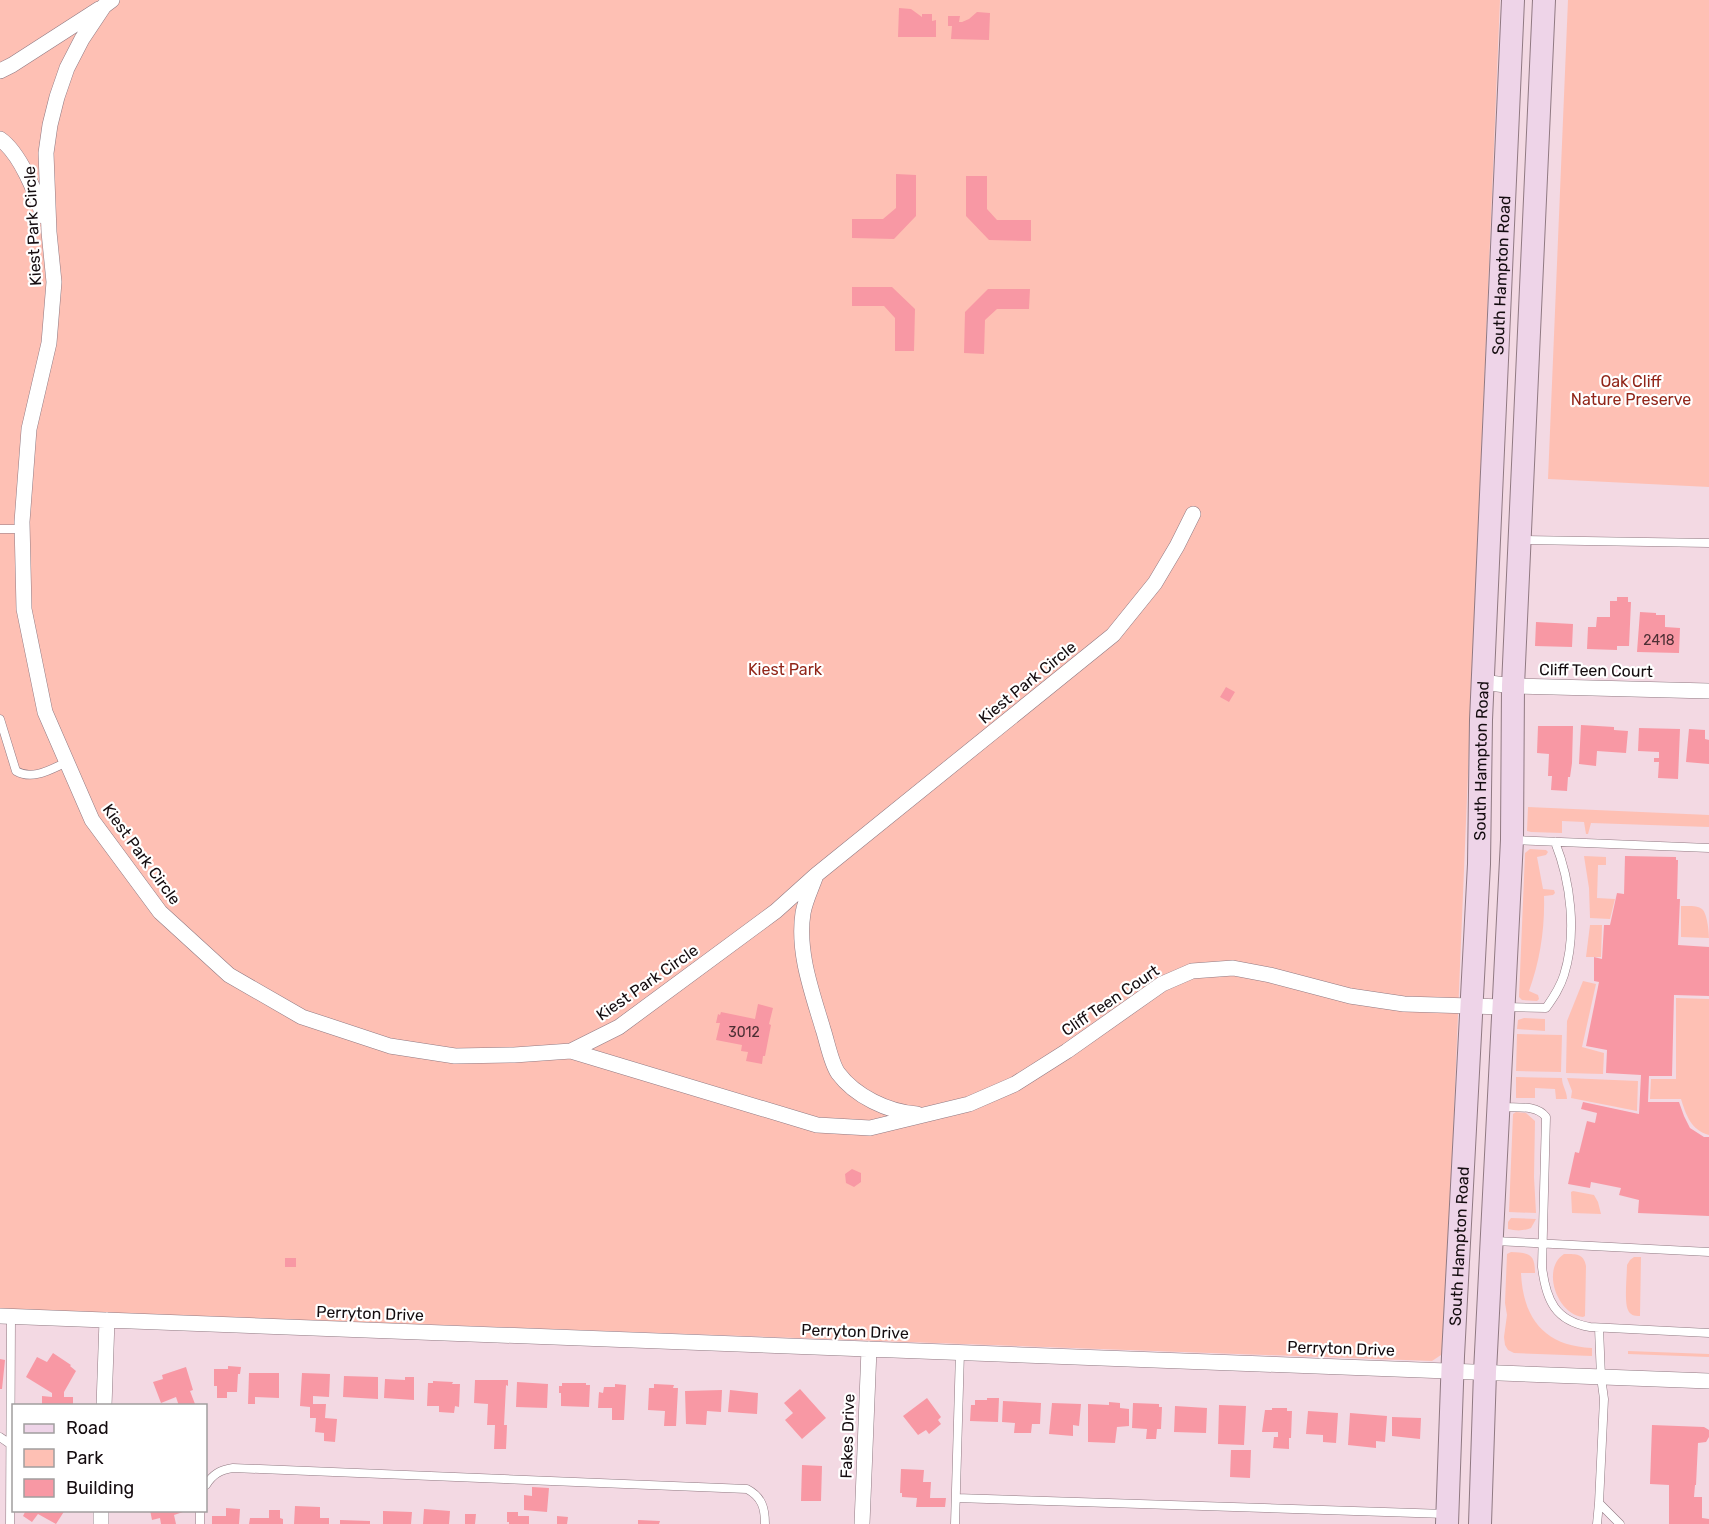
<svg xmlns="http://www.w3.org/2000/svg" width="1709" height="1524" font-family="Rubik,sans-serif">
	<rect width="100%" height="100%" fill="#f3d9e3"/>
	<path fill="#fec0b4" d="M0 0H1500L1444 1353 1432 1361 0 1309Z
		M1568 0H1709V487L1548 479Z
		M1528 807 1709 815V827L1591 823 1588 834H1586L1584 822 1562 821V833L1531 832 1527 831Z
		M1530 849 1546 850 1548 852 1546 855 1537 857 1543 889 1554 890 1555 893 1553 895 1544 896C1545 928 1540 961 1529 991L1538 995 1539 999 1537 1001 1522 1000 1519 997 1525 853Z
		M1584 856 1606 857V865H1598L1597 898 1615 899 1610 919 1590 918 1589 888Z
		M1681 906C1686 906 1698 905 1702 909 1707 913 1709 931 1709 938L1681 937Z
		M1590 925H1602L1601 957H1586Z
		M1583 981 1596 984 1582 1047 1604 1053 1603 1074 1566 1073 1567 1021Z
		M1676 998 1709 999V1135C1691 1130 1686 1115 1681 1099H1650L1651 1079H1676Z
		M1524 1018 1545 1019V1031L1517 1029 1518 1020Z
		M1517 1034 1562 1035 1561 1072 1516 1071Z
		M1516 1077 1562 1078C1562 1086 1567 1091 1567 1099H1556L1555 1089 1535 1088V1098H1516Z
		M1567 1078 1638 1081 1637 1111 1571 1098 1572 1091Z
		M1516 1112 1526 1113 1535 1121 1534 1177 1536 1213 1509 1212 1513 1114Z
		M1573 1191 1594 1195 1598 1202 1601 1214 1572 1213 1571 1192Z
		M1511 1218 1536 1219 1531 1228C1524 1231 1516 1231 1508 1229V1222Z
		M1511 1252C1529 1253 1535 1253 1535 1273H1521C1523 1319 1545 1346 1592 1348V1356L1514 1353 1508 1350 1505 1345 1504 1337 1507 1315 1505 1303 1507 1254Z
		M1564 1254C1575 1254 1584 1253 1586 1266L1585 1316 1583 1317C1557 1314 1541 1269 1564 1254Z
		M1634 1257H1641L1640 1316C1634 1316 1630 1315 1628 1310 1624 1302 1627 1275 1627 1265L1630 1260Z
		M1628 1351 1709 1354V1357L1628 1354Z"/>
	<path fill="#f898a4" d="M899 8 911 9 922 17V14H932V21L936 20V37H898Z
		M977 12 990 13 989 40 951 39 952 26H948V16H960L959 22H962L969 19Z
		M896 174 916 175V216L894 239 852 238V219H883L896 208Z
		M966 176H987V209L997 220H1031V241L989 240 966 216Z
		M852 287H892L915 309 914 351H895V318L884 306H852Z
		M988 289H1030L1029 309H997L985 320 984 354 964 353 965 312Z
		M1617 597H1628V602H1631L1629 646H1617V650L1587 649 1588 627H1596L1597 617H1610V601H1617Z
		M1640 612 1656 613V615H1665V627L1680 628 1679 653 1637 652Z
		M1536 622 1573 624 1572 647 1535 646Z
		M1226 687 1235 692 1229 702 1220 697Z
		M1581 725 1614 727V730L1628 731 1626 753 1597 751 1596 766 1579 764Z
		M1538 726H1573L1572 763 1570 777H1568L1567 791 1551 790 1552 776H1548L1549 754 1537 753Z
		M1639 728 1680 729 1678 779 1658 778 1659 762H1654V758H1659V752L1638 751Z
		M1689 729 1705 730V739L1709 740V764L1686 762Z
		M1625 856 1676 857V860H1678L1677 899H1680L1678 945 1709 947V996L1674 995 1672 1076H1649L1648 1102H1679L1684 1116 1690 1128 1704 1137H1709V1216L1638 1213 1639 1200 1619 1195 1621 1188 1591 1182 1590 1188 1568 1184 1575 1152 1579 1153 1587 1121 1595 1123 1597 1113 1581 1109 1583 1102 1639 1114 1641 1075 1606 1073 1607 1050 1586 1046 1599 982 1594 981V957L1602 959 1604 925H1610L1617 893 1624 894Z
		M758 1004 773 1008 769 1024 771 1025 765 1056H763L762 1064 746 1061 748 1052 741 1051 742 1045 716 1040 720 1023H716L718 1014 720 1015 721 1012 755 1019Z
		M852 1169 861 1173V1182L854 1187 846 1183 845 1174Z
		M285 1258H296V1267H285Z
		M53 1353 71 1365 70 1366 76 1371 64 1392V1397H73V1406H42V1396L52 1397V1393L26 1377 37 1357 47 1362Z
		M0 1359 5 1360 2 1389H0Z
		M228 1366 241 1367 240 1374H238L237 1392H227V1398H217V1386H214V1369H228Z
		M186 1367 193 1390 190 1391 195 1404 179 1406 176 1397 161 1403 153 1382 163 1379 162 1375Z
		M249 1373H279V1398L255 1397V1404H248Z
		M302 1373 330 1374 329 1397 313 1396V1404H326L325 1418 337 1419 335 1442 324 1441V1433L315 1432 316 1418H310V1407L300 1406Z
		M344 1376 378 1377V1399L343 1397Z
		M405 1377H414V1400L384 1398 385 1379 405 1380Z
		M475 1380H508V1386L506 1385 504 1425H507L506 1449H494L495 1425H487L488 1404 474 1403Z
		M433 1381 453 1382 452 1384H460L459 1407 455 1406 454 1413 439 1412V1406H427L428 1383H433Z
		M517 1382 548 1384 547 1408 516 1407Z
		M562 1383H586V1385H590L589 1407 561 1406V1393H559V1386H562Z
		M615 1384 626 1385 624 1420H612V1408H598L599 1392 603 1393 604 1387H615Z
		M654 1384 674 1385 673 1388H678L676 1426H664L665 1411 648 1410 649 1388H654Z
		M800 1389 826 1418 802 1439 785 1420 793 1413 784 1403Z
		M722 1390 721 1412 707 1411 706 1425 686 1424 685 1391Z
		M730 1390 758 1393 757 1414 728 1412Z
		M927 1398 941 1417 938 1420 941 1424 929 1434 926 1430 918 1435 903 1416Z
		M987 1398H999L998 1422 970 1421 971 1405H975V1400H987Z
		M1003 1401 1041 1403 1040 1424H1032L1031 1433H1014L1015 1423 1002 1422Z
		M1109 1402 1120 1403V1408L1129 1409V1426L1117 1427 1115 1443 1088 1442V1404L1109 1405Z
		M1052 1403 1081 1404 1079 1426 1073 1425V1436L1049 1434Z
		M1133 1403 1159 1404V1407H1162L1161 1429H1157L1156 1439H1146L1147 1429 1132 1428Z
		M1219 1405 1246 1406 1244 1445 1218 1444Z
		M1175 1406 1207 1408 1206 1433 1174 1432Z
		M1272 1408H1287V1411H1292L1291 1438H1289V1449L1273 1448 1274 1437H1278V1432H1262L1265 1410H1272Z
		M1308 1411 1338 1413 1336 1443 1323 1442V1435L1306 1434Z
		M1350 1413 1387 1416 1385 1442 1376 1441V1448L1348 1445Z
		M1392 1417 1421 1418 1420 1439 1392 1436Z
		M1652 1425 1704 1427 1709 1430V1437L1706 1442 1698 1443 1696 1485H1695L1694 1497H1702V1518L1709 1519V1524H1669V1485L1650 1484Z
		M1231 1450H1251L1250 1478 1230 1477Z
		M802 1465 822 1466 821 1501H801Z
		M901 1469 924 1470 923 1482H931L930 1498H946L945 1507H916L917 1498 902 1497V1493H900Z
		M532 1487 549 1488 547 1512 524 1510V1495L532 1496Z
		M295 1506 320 1507V1518H329V1524H294Z
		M226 1508 240 1509 239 1524H212V1516H226Z
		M424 1509 450 1511 449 1524H423Z
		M26 1510H65L56 1524 38 1514 32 1522 23 1516Z
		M150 1510H182L183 1512 174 1515 176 1524H161L160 1518 152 1520Z
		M269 1510H280V1518L283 1519V1524H249L250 1518H269Z
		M383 1511 412 1512 411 1524H383Z
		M507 1512H518V1516H529V1524H509V1522H507Z
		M465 1514H476L475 1524H465Z
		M557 1516 568 1517 567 1524H557Z
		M340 1520 370 1521V1524H340Z
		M638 1520 660 1521 659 1524H638Z"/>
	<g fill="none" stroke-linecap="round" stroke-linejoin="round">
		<g stroke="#907982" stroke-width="9">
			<path id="lane" d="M0 529H22
				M1522 540 1709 543
				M0 719 16 771C33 781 51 769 67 762
				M1514 840 1709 848
				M1505 1007 1546 1008C1553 998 1560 988 1564 975 1577 934 1571 882 1555 842
				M1500 1107C1515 1108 1536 1104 1546 1117L1542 1267C1546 1300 1555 1321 1590 1327L1709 1333
				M1495 1241 1709 1252
				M0 1437 10 1444
				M206 1485C213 1474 220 1470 233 1468L747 1489C762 1497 765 1508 765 1524
				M956 1498 1446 1514
				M1599 1503 1604 1399 1601 1377 1599 1328
				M10 1524 11 1317
				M200 1524V1510
				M955 1524 960 1352
				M1597 1524 1599 1503 1620 1524"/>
		</g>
		<g stroke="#907982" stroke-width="16">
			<path id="street" d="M112 0 104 6 82 39 67 68 57 97 50 125 46 153 49 232 54 282 49 343 29 429 22 522 24 609 45 712 92 820 160 912 229 975 302 1017 390 1046 455 1056 514 1055 571 1051 619 1027 776 911 816 875 1113 635 1155 583 1177 546 1193 514
				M0 71 12 65 99 9
				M0 139C20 153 36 193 43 216
				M1482 682 1513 686 1709 691
				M815 878C811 889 805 901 803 913 797 952 812 992 823 1029 827 1041 831 1063 838 1073 855 1096 888 1112 917 1114
				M571 1051 817 1125 870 1128 969 1104 1015 1084 1067 1051 1162 984 1192 971 1233 968 1270 975 1350 996 1404 1004 1504 1007
				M0 1316 1709 1381
				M104 1406 107 1320
				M101 1524V1510
				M862 1524 869 1349"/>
		</g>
		<g stroke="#907982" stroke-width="24">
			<g id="secondary">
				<path id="s1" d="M1447 1524 1453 1356 1479 864 1481 720 1513 0"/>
				<path d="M1480 1524 1485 1372 1512 840 1513 686 1544 0"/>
			</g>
		</g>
		<use href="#lane" stroke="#fff" stroke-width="8"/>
		<use href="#street" stroke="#fff" stroke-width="15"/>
		<use href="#secondary" stroke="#eed4e8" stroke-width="22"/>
	</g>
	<g text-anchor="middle" stroke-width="4.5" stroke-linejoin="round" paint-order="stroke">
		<g font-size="14" fill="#4d2f34">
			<text x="1659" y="645">2418</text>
			<text x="744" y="1037">3012</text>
		</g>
		<g font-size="16" fill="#140c0f" stroke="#fff">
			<text transform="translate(32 226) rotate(-93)" y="6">Kiest Park Circle</text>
			<text dy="6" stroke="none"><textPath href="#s1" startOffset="1250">South Hampton Road</textPath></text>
			<text transform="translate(1596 670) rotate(1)" y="6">Cliff Teen Court</text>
			<text transform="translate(1027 682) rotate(-39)" y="6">Kiest Park Circle</text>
			<text dy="6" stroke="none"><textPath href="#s1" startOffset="764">South Hampton Road</textPath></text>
			<text transform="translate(142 854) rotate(54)" y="6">Kiest Park Circle</text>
			<text transform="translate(647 982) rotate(-35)" y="6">Kiest Park Circle</text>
			<text transform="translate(1110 1000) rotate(-34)" y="6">Cliff Teen Court</text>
			<text dy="6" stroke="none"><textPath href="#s1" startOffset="278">South Hampton Road</textPath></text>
			<text transform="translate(370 1313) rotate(2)" y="6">Perryton Drive</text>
			<text transform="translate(855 1331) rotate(2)" y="6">Perryton Drive</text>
			<text transform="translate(1341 1348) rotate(2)" y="6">Perryton Drive</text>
			<text transform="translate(847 1436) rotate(-88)" y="6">Fakes Drive</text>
		</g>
		<g font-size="16" fill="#912619" stroke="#fff">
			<text x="1631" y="387">Oak Cliff<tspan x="1631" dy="18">Nature Preserve</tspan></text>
			<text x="785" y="675">Kiest Park</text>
		</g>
	</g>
	<rect x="12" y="1404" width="195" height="108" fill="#ffffff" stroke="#a19e9f" stroke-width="1.5"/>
	<rect x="24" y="1424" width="30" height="9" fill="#eed4e8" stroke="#a19e9f" stroke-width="1.5"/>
	<text x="66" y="1434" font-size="18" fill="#140c0f">Road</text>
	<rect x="24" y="1449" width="30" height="18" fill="#fec0b4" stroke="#a19e9f" stroke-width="1.5"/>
	<text x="66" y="1464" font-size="18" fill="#140c0f">Park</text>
	<rect x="24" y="1479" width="30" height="18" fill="#f898a4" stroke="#a19e9f" stroke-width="1.5"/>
	<text x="66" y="1494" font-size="18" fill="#140c0f">Building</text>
</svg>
